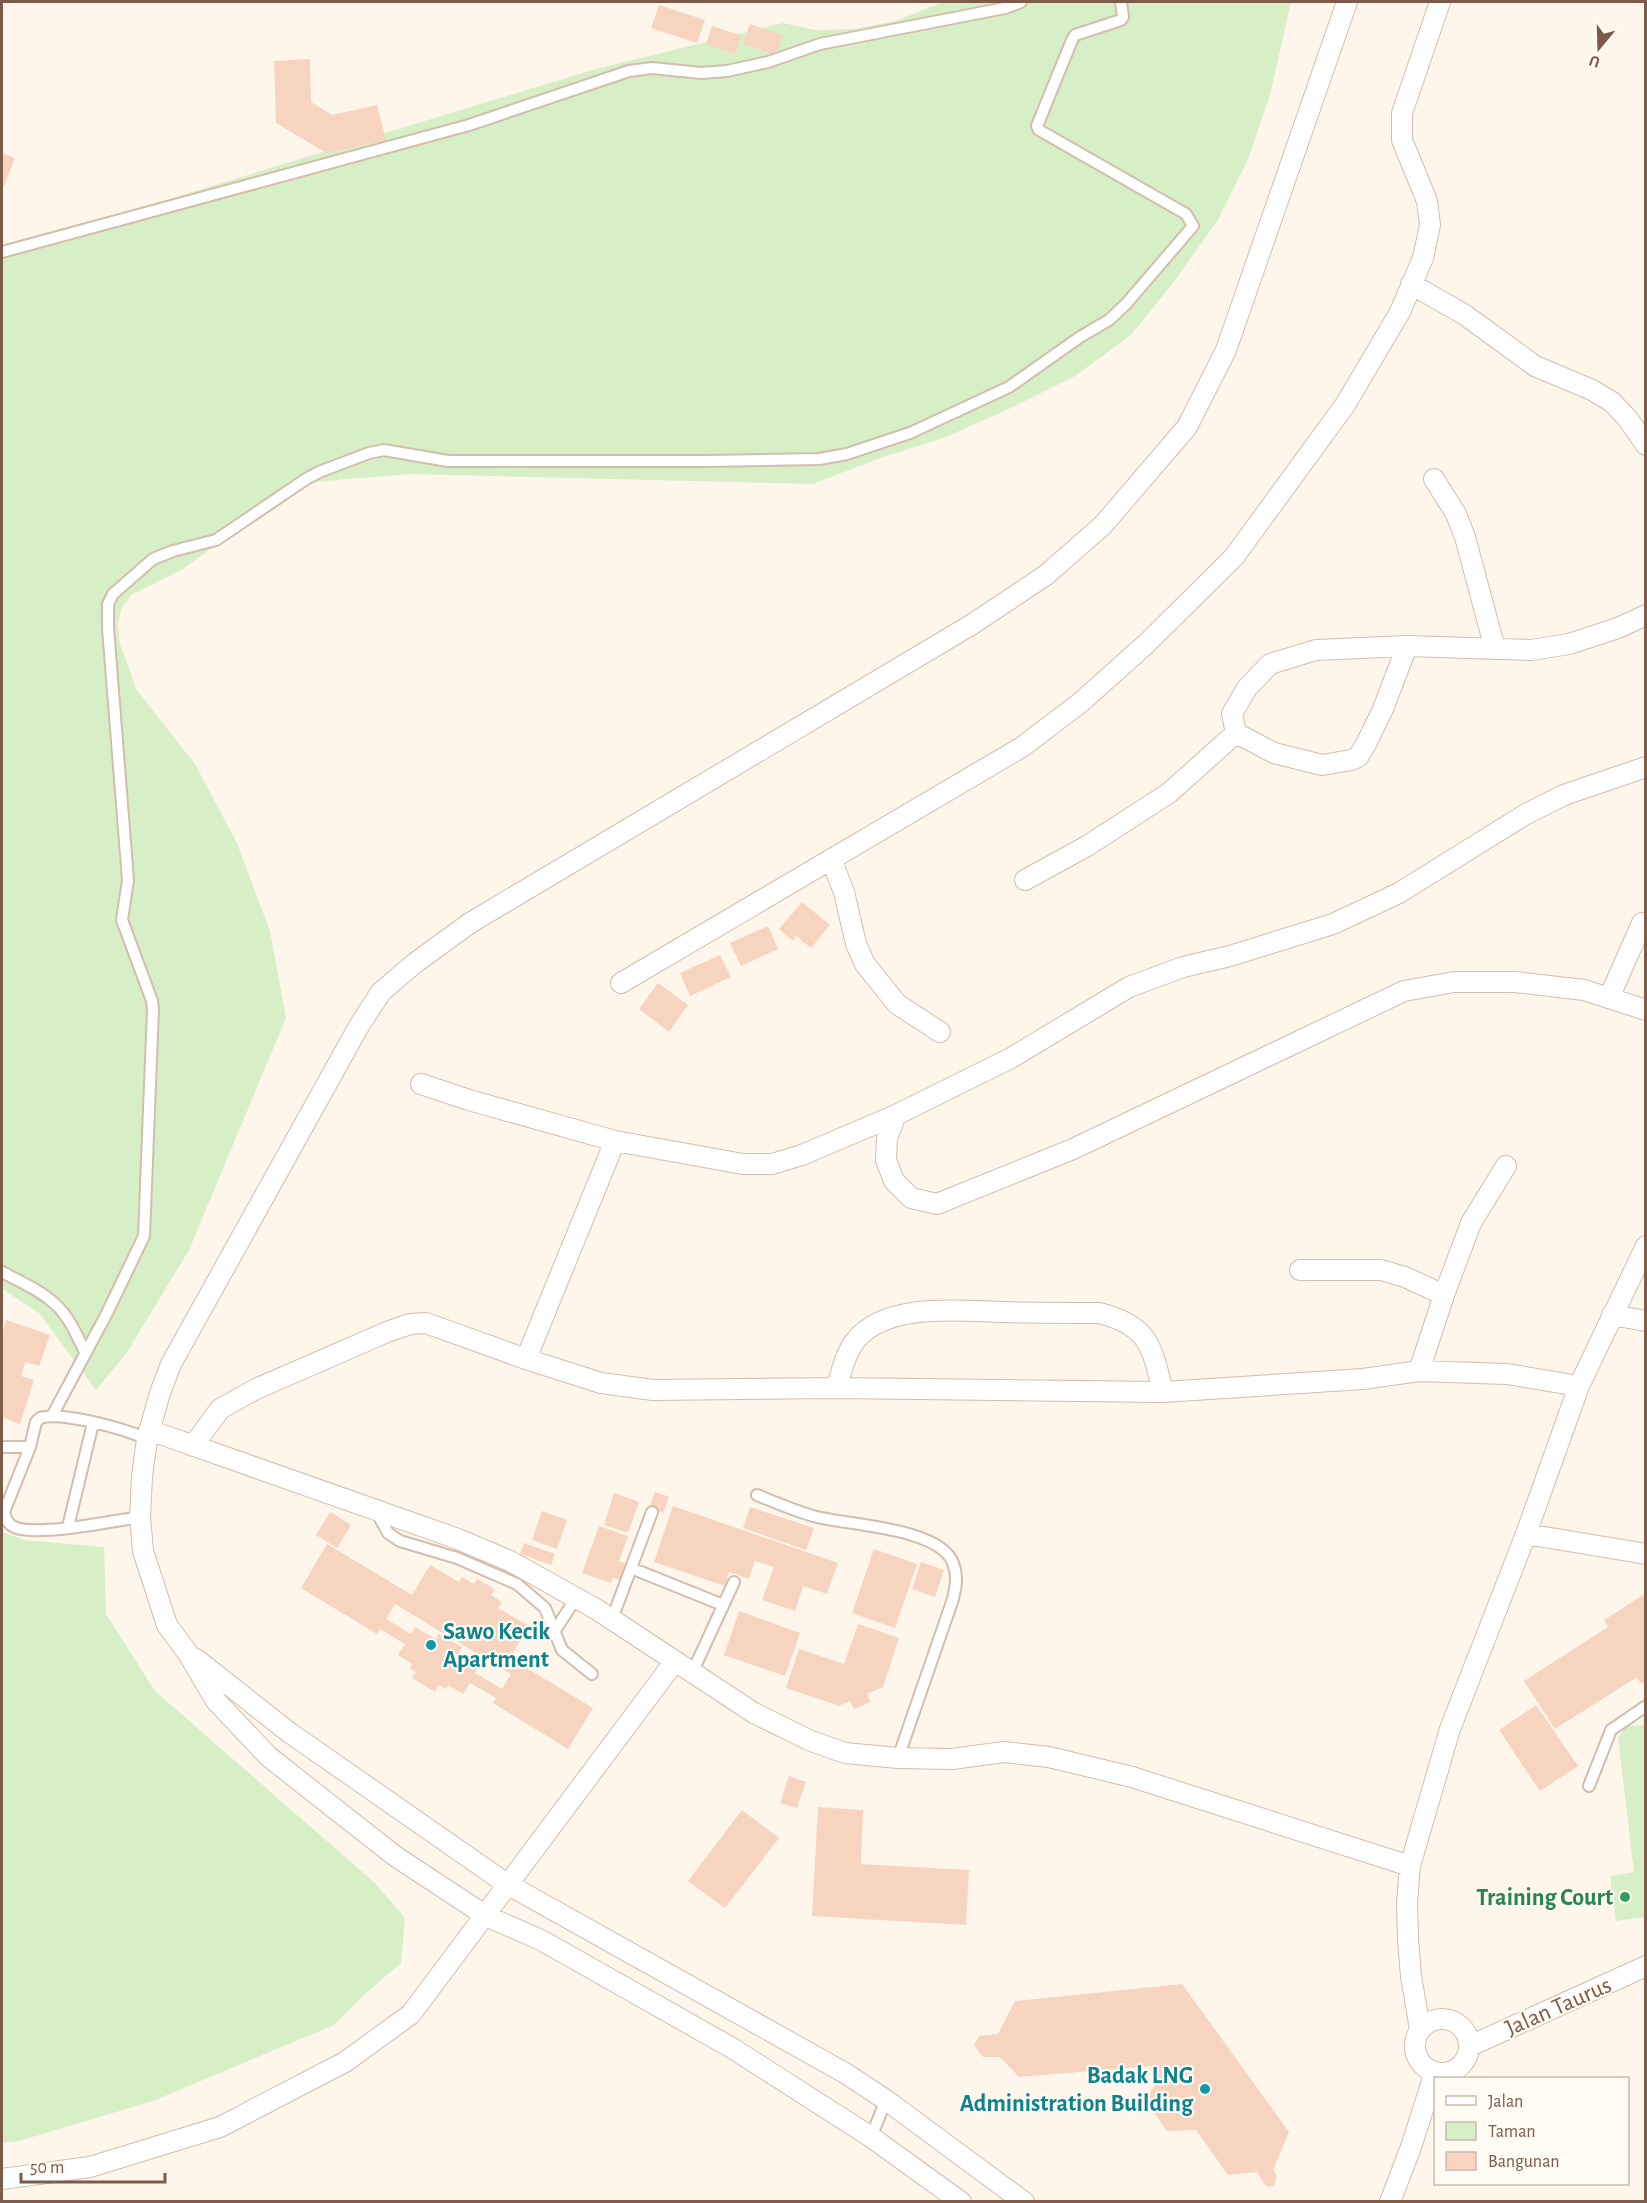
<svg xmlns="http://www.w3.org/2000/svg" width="1647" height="2203" font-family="'Alegreya Sans',sans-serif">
	<rect width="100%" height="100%" fill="#fef6ea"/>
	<path fill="#d7efc6" d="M943 2H1291L1270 95 1248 159 1218 220 1176 279 1131 335 1075 376 1013 407 946 437 880 458 813 484 409 474 301 483 183 569 131 595 121 609 118 627 120 643 136 689 195 764 237 843 270 931 286 1018 189 1250 126 1354 96 1390 39 1313 2 1289V250L592 70 783 23 816 30 855 29 895 21Z
		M2 1532 25 1540 104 1547 106 1614 155 1691 375 1883 405 1918 401 1963 367 1992 334 2025 153 2101 19 2141 2 2143Z
		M1645 1725V1917L1616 1921 1610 1876 1634 1872 1618 1737 1627 1726Z"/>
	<path fill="#f7d4bf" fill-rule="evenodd" d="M659 5 705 20 697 43 651 28Z
		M750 24 783 35 776 55 743 44Z
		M712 26 742 36 735 54 706 44Z
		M310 59 311 102 332 115 377 105 386 140 326 153 276 123 274 61Z
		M2 153 15 158 4 186 2 185Z
		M802 902 830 925 811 948 796 936 793 941 779 929Z
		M768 926 778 949 741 966 730 943Z
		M720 955 731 977 690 996 680 973Z
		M658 983 688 1005 669 1032 639 1009Z
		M6 1320 50 1335 39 1366 25 1362 21 1376 34 1380 20 1424 4 1418 2 1424V1335Z
		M655 1492 669 1497 663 1513 649 1508Z
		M614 1493 639 1502 628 1533 604 1525Z
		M673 1506 838 1563 827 1594 803 1586 795 1611 762 1600 774 1567 755 1561 749 1579 729 1572 725 1586 654 1562Z
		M750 1507 814 1528 806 1550 743 1528Z
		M542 1511 567 1520 557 1549 532 1540Z
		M330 1512 351 1525 337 1548 316 1535Z
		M599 1526 628 1536 619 1561 626 1564 620 1580 613 1578 611 1583 582 1573Z
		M524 1543 555 1554 551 1565 520 1554Z
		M327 1544 412 1595 430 1565 459 1582 462 1577 474 1584 477 1579 495 1589 491 1595 502 1602 498 1608 529 1626 510 1658 593 1708 568 1749 493 1703 496 1698 470 1683 463 1694 448 1685 446 1689 439 1685 435 1692 412 1678 416 1672 410 1668 412 1664 398 1655 405 1644 380 1629 377 1634 301 1588ZM395 1604 511 1674 502 1689 475 1673 480 1666 459 1652 462 1647 439 1634 436 1639 415 1627 411 1634 386 1619Z
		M874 1549 917 1564 895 1628 852 1613Z
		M921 1562 944 1570 935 1597 912 1589Z
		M1646 1593V1681L1641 1684 1637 1677 1555 1729 1524 1681 1608 1627 1604 1620Z
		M739 1611 800 1633 785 1676 724 1655Z
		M858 1624 899 1638 883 1687 867 1694 871 1702 854 1709 850 1701 839 1706 786 1688 799 1649 844 1664Z
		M1536 1705 1578 1766 1540 1791 1499 1730Z
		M789 1776 806 1782 797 1808 780 1803Z
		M818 1807 863 1810 861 1864 969 1870 966 1925 812 1916Z
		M742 1810 779 1838 725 1908 688 1881Z
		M1182 1984 1289 2132 1273 2170 1277 2176 1273 2187 1266 2186 1257 2172 1228 2175 1196 2130 1167 2131 1146 2101 1159 2076 1152 2066 1019 2077 1000 2057H983L974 2045 979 2036 998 2034 1015 2001Z"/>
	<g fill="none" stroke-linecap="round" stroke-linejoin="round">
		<g stroke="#d3bdad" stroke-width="14">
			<path id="service" d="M2 252 469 125 629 71 652 68 701 73 727 71 768 62 820 44 1005 8 1021 2
				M2 1272C19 1281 40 1290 55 1304 69 1316 77 1336 85 1352
				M52 1416 107 1313 144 1236 153 1009 152 1001 122 920 128 880 108 628V604L113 594 153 559 173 551 216 540 306 479 319 472 369 453 384 450 448 461H707L819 459 847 454 910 433 1009 387 1080 337 1109 320 1126 304 1193 226 1186 214 1039 130 1037 126 1072 40 1075 35 1121 20 1123 17 1121 2
				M2 1447H30
				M757 1495C777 1503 797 1512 817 1517 849 1525 940 1528 953 1563 958 1576 956 1586 953 1599L898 1758
				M376 1511 388 1533 400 1541 457 1558 517 1584 545 1608 562 1650 592 1674
				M140 1517C113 1521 37 1537 14 1527 7 1523 6 1519 4 1512L30 1447 36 1422 40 1418C62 1411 125 1429 147 1439
				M68 1527 93 1423
				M631 1568 723 1605
				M612 1619 652 1512
				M554 1632 576 1598
				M692 1673 734 1582
				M1589 1786 1611 1730 1646 1706
				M871 2137 886 2100"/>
		</g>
		<g stroke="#d3bdad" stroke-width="22">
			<path id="minor" d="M1411 284 1465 315 1535 366 1592 390 1612 402 1628 419 1646 445
				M1434 479 1456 514 1465 537 1495 649
				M1236 733 1232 714 1247 688 1270 664 1316 650 1407 646 1531 650 1569 644 1618 628 1646 615
				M1236 733 1274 753 1322 765 1351 760 1358 757 1366 744 1383 709 1407 646
				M831 859 844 892 856 944 865 964 897 1004 940 1032
				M1025 880 1087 846 1169 793 1236 733
				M621 983 1022 747 1080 703 1146 644 1234 557 1345 405 1400 312 1423 258 1430 225 1427 201 1402 140V113L1440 2
				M1609 998 1642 923
				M421 1084 469 1100 615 1141 743 1164H772L802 1155 896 1115 1011 1058 1129 987 1183 967 1230 956 1333 924 1399 893 1526 814 1564 795 1646 767
				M896 1115 887 1138 886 1160 894 1181 911 1198 937 1204 1073 1149 1404 991 1454 982H1515L1584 990 1646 1010
				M1300 1270H1381L1405 1277 1444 1295
				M1612 1315 1646 1321
				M526 1359 615 1141
				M1419 1371 1444 1295 1471 1223 1506 1166
				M837 1388C841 1372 845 1355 855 1341 886 1302 959 1311 1003 1312 1035 1313 1067 1313 1099 1313 1149 1325 1152 1347 1163 1392
				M149 1430 458 1539 510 1561 596 1609 754 1713 811 1741 845 1753 898 1758 952 1759 1004 1752 1049 1757 1132 1777 1410 1866
				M193 1446 220 1409 256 1389 387 1332 410 1324 426 1323 526 1359 601 1383 653 1390 837 1388 1163 1392 1363 1379 1419 1371 1507 1374 1579 1386
				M1526 1534 1646 1554
				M196 1659 290 1733 507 1884 845 2073 886 2100 1024 2202
				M1415 2046a27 27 0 1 1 54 0a27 27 0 1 1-54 0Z
				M1420 2029 1411 1976 1408 1939 1407 1903 1410 1866 1450 1729 1526 1534 1579 1386 1646 1246
				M1470 2046 1646 1966
				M2 2179 90 2167 220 2127 345 2062 411 2014 675 1661
				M961 2202 871 2137 732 2048 541 1940 486 1916 395 1856 269 1757 216 1701 187 1652 167 1625 143 1551 140 1517 142 1476 147 1439 160 1393 171 1364 359 1026 381 992 415 963 470 923 971 625 1046 575 1103 525 1187 427 1226 350 1347 2
				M1390 2202 1411 2147 1435 2072"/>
		</g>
		<use href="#service" stroke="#fff" stroke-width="10"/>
		<use href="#minor" stroke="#fff" stroke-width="20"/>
	</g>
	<g fill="#0f9aa8" stroke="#fffaf2" stroke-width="2">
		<circle cx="431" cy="1645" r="6"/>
		<circle cx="1205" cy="2089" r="6"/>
	</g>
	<circle fill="#2e9e5b" stroke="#fffaf2" stroke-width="2" cx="1625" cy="1897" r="6"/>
	<g text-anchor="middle" stroke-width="4.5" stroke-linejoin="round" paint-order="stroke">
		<g font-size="24" font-weight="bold" fill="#0d838f" stroke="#fffaf2" text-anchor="start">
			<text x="443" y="1639">Sawo Kecik<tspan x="443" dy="28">Apartment</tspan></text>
			<text x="1193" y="2083" text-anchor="end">Badak LNG<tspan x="1193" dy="28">Administration Building</tspan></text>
		</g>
		<g font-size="24" font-weight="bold" fill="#27864d" stroke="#fffaf2" text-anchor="end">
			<text x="1613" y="1905">Training Court</text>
		</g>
		<g font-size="24" fill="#7d5b49" stroke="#fffaf2">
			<text transform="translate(1558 2006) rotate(-24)" y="8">Jalan Taurus</text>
		</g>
	</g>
	<rect width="1647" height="2203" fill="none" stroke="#7d5b49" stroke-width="6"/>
	<rect x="1434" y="2077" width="195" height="108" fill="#fffaf2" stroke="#cbbaae" stroke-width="1.5"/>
	<rect x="1446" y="2096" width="30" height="9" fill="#ffffff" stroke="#cbbaae" stroke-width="1.5"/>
	<text x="1488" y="2107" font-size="18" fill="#7d5b49">Jalan</text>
	<rect x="1446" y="2122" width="30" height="18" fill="#d7efc6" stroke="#cbbaae" stroke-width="1.5"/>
	<text x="1488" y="2137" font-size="18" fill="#7d5b49">Taman</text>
	<rect x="1446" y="2152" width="30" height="18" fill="#f7d4bf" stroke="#cbbaae" stroke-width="1.5"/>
	<text x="1488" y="2167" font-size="18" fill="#7d5b49">Bangunan</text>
	<g transform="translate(1599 48) rotate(199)" stroke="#fffaf2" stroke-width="4.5" paint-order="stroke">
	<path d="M0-4.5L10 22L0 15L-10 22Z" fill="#7d5b49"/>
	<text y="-9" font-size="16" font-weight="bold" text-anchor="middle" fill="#7d5b49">U</text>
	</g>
	<path d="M21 2173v9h144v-9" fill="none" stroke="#7d5b49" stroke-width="3"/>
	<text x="30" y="2173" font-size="18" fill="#7d5b49" stroke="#fffaf2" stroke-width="4.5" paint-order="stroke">50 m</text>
</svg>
